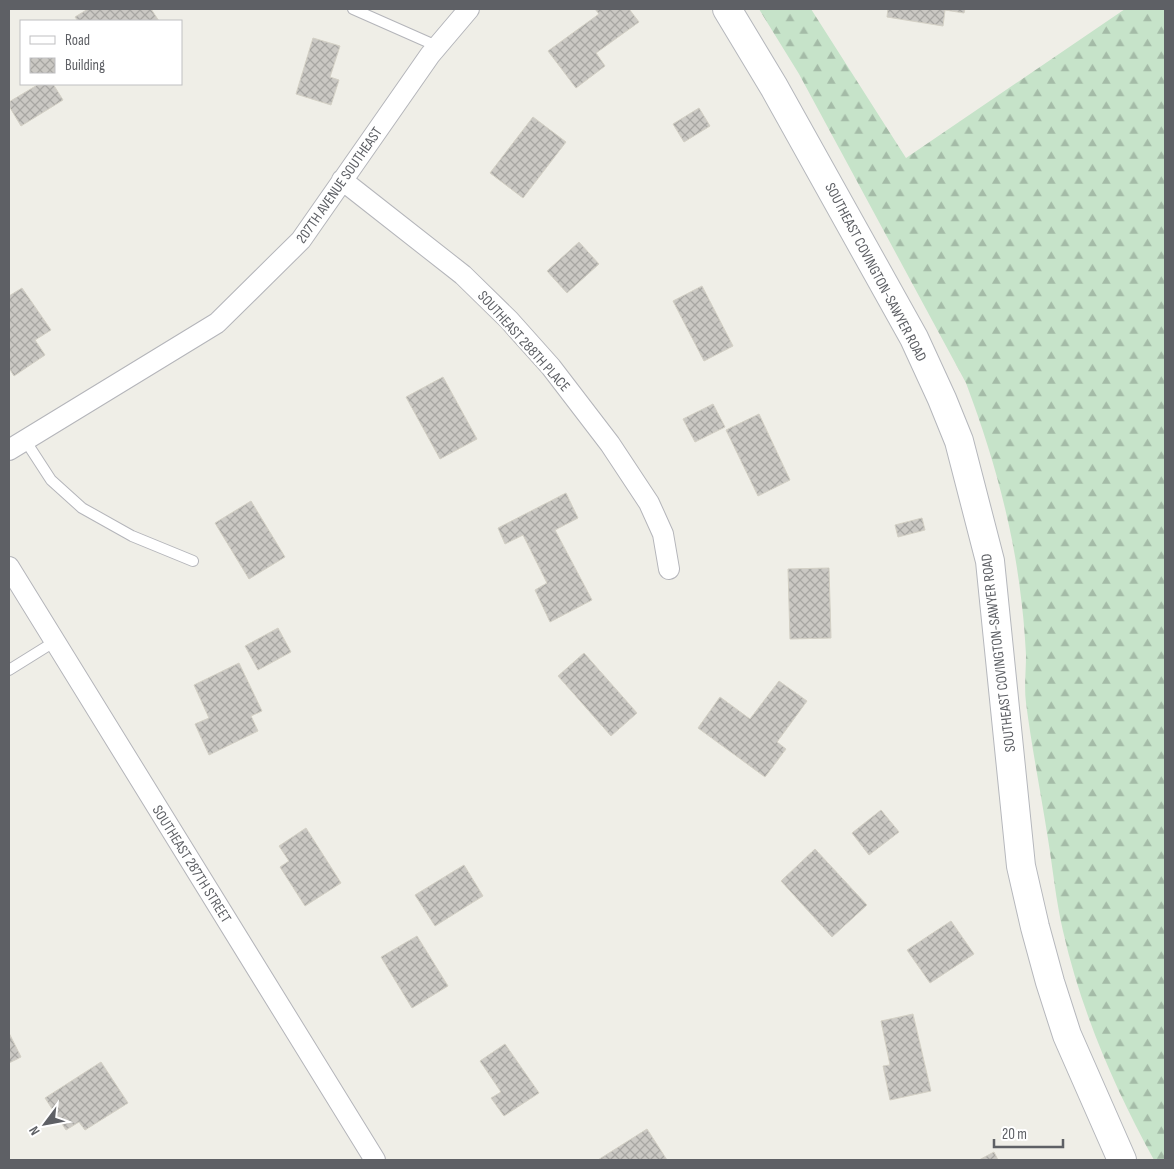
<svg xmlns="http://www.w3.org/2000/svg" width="1174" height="1169" font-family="'Sofia Sans Condensed',sans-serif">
	<defs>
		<pattern id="forest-firs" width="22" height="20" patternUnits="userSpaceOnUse" patternTransform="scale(1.25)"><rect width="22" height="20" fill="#c6e3c9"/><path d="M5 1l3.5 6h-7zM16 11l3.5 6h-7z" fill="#a4bba7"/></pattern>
		<pattern id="building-cross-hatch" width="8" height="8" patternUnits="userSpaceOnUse" patternTransform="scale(1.25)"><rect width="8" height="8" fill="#cac8c3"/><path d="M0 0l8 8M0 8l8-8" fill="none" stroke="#a7a6a2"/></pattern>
	</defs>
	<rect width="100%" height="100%" fill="#efeee7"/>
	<path fill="url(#forest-firs)" d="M759 9H811L906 158 1125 9H1165V1160H1154C1115 1089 1081 1011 1063 931 1056 901 1053 870 1048 839 1041 794 1032 749 1026 703 1024 687 1026 671 1026 655 1025 639 1024 622 1022 606 1014 529 993 455 966 383L799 74Z"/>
	<path fill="url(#building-cross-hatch)" stroke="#d3d0c5" d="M88 9H151L159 21H78L75 17Z
		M595 9H629L639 22 596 53 605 66 576 88 548 51 599 14Z
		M888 9H965L964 13 945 10 943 26 887 17Z
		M313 38 340 46 330 77 339 80 331 105 296 94Z
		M39 84H53L63 100 21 126 9 106V102Z
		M699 108 710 126 684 142 673 124Z
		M533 117 566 142 523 198 490 173Z
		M579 242 599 264 567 293 547 271Z
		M702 286 733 346 704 361 673 301Z
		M22 288 51 330 35 340 45 355 14 376 9 368V296Z
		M443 377 477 439 440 459 406 397Z
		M713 404 725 427 695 442 683 419Z
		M759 414 790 480 758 496 726 430Z
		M566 493 578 518 555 530 592 600 550 622 535 590 547 583 523 535 505 544 498 528Z
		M251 501 285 557 249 579 215 523Z
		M922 518 925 530 898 537 895 525Z
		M829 568 831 638 790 639 788 569Z
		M278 628 291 652 258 670 245 646Z
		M584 653 637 713 611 736 558 676Z
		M239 663 262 711 251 716 258 731 209 755 195 724 209 718 194 685Z
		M779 681 807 701 777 742 786 749 765 777 698 728 720 697 750 719Z
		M881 810 899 832 869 855 852 833Z
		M306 828 341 883 305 906 280 867 289 861 279 846Z
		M815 849 867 905 832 937 781 881Z
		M464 865 483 896 435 926 415 895Z
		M951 921 974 954 930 983 907 950Z
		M417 936 448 986 412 1008 381 957Z
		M913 1014 931 1091 890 1100 883 1066 890 1065 881 1021Z
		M9 1033 21 1057 9 1063Z
		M505 1044 539 1093 504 1116 491 1098 501 1092 480 1061Z
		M101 1062 128 1103 85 1130 79 1122 66 1130 45 1098Z
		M647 1129 667 1160H598Z
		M994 1152 998 1160H979Z"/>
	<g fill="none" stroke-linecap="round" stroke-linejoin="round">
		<g stroke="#b4b5ba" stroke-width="12">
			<path id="lane" d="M353 9 439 47
				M25 440 51 480 82 508 132 536 193 561
				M9 670 54 642"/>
		</g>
		<g stroke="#b4b5ba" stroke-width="22">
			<path id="street" d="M342 180 463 275 509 320 551 367 610 444 649 503 663 534 669 569
				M9 450 217 323 301 240 430 55 469 9
				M9 567 375 1160"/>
		</g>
		<g stroke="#b5b7bc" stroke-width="30">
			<path id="secondary" d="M727 9 774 87 914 338 942 399 959 441 990 561 1021 866 1035 927 1050 982 1067 1035 1122 1160"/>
		</g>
		<use href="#lane" stroke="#fff" stroke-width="10"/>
		<use href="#street" stroke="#fff" stroke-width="20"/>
		<use href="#secondary" stroke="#fff" stroke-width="28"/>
	</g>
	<g text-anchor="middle" stroke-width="4.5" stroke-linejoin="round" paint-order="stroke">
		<g font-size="15" fill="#5e6065" stroke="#fff">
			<text transform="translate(339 185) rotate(-55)" y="5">207TH AVENUE SOUTHEAST</text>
			<text transform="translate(876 272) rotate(62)" y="5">SOUTHEAST COVINGTON-SAWYER ROAD</text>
			<text transform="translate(524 341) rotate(48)" y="5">SOUTHEAST 288TH PLACE</text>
			<text transform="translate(998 653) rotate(-97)" y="5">SOUTHEAST COVINGTON-SAWYER ROAD</text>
			<text transform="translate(192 864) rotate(58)" y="5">SOUTHEAST 287TH STREET</text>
		</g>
	</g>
	<rect width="1174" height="1169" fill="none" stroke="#5e6065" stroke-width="20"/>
	<rect x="20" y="20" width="162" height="65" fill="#ffffff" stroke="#bfbfc1"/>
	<rect x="30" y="36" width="25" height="8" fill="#ffffff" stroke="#bfbfc1"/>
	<text x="65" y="45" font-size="15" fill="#5e6065">Road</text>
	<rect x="30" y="58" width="25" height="15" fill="url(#building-cross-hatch)" stroke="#bfbfc1"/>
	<text x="65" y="70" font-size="15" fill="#5e6065">Building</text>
	<g transform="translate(45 1124) rotate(238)" stroke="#ffffff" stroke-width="4" paint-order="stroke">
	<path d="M0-4L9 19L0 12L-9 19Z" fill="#5e6065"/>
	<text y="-8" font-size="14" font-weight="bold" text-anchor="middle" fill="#5e6065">N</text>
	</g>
	<path d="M994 1139v8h69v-8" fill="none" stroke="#5e6065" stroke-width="2.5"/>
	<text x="1002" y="1139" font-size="15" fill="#5e6065" stroke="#ffffff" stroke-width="4" paint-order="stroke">20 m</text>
</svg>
